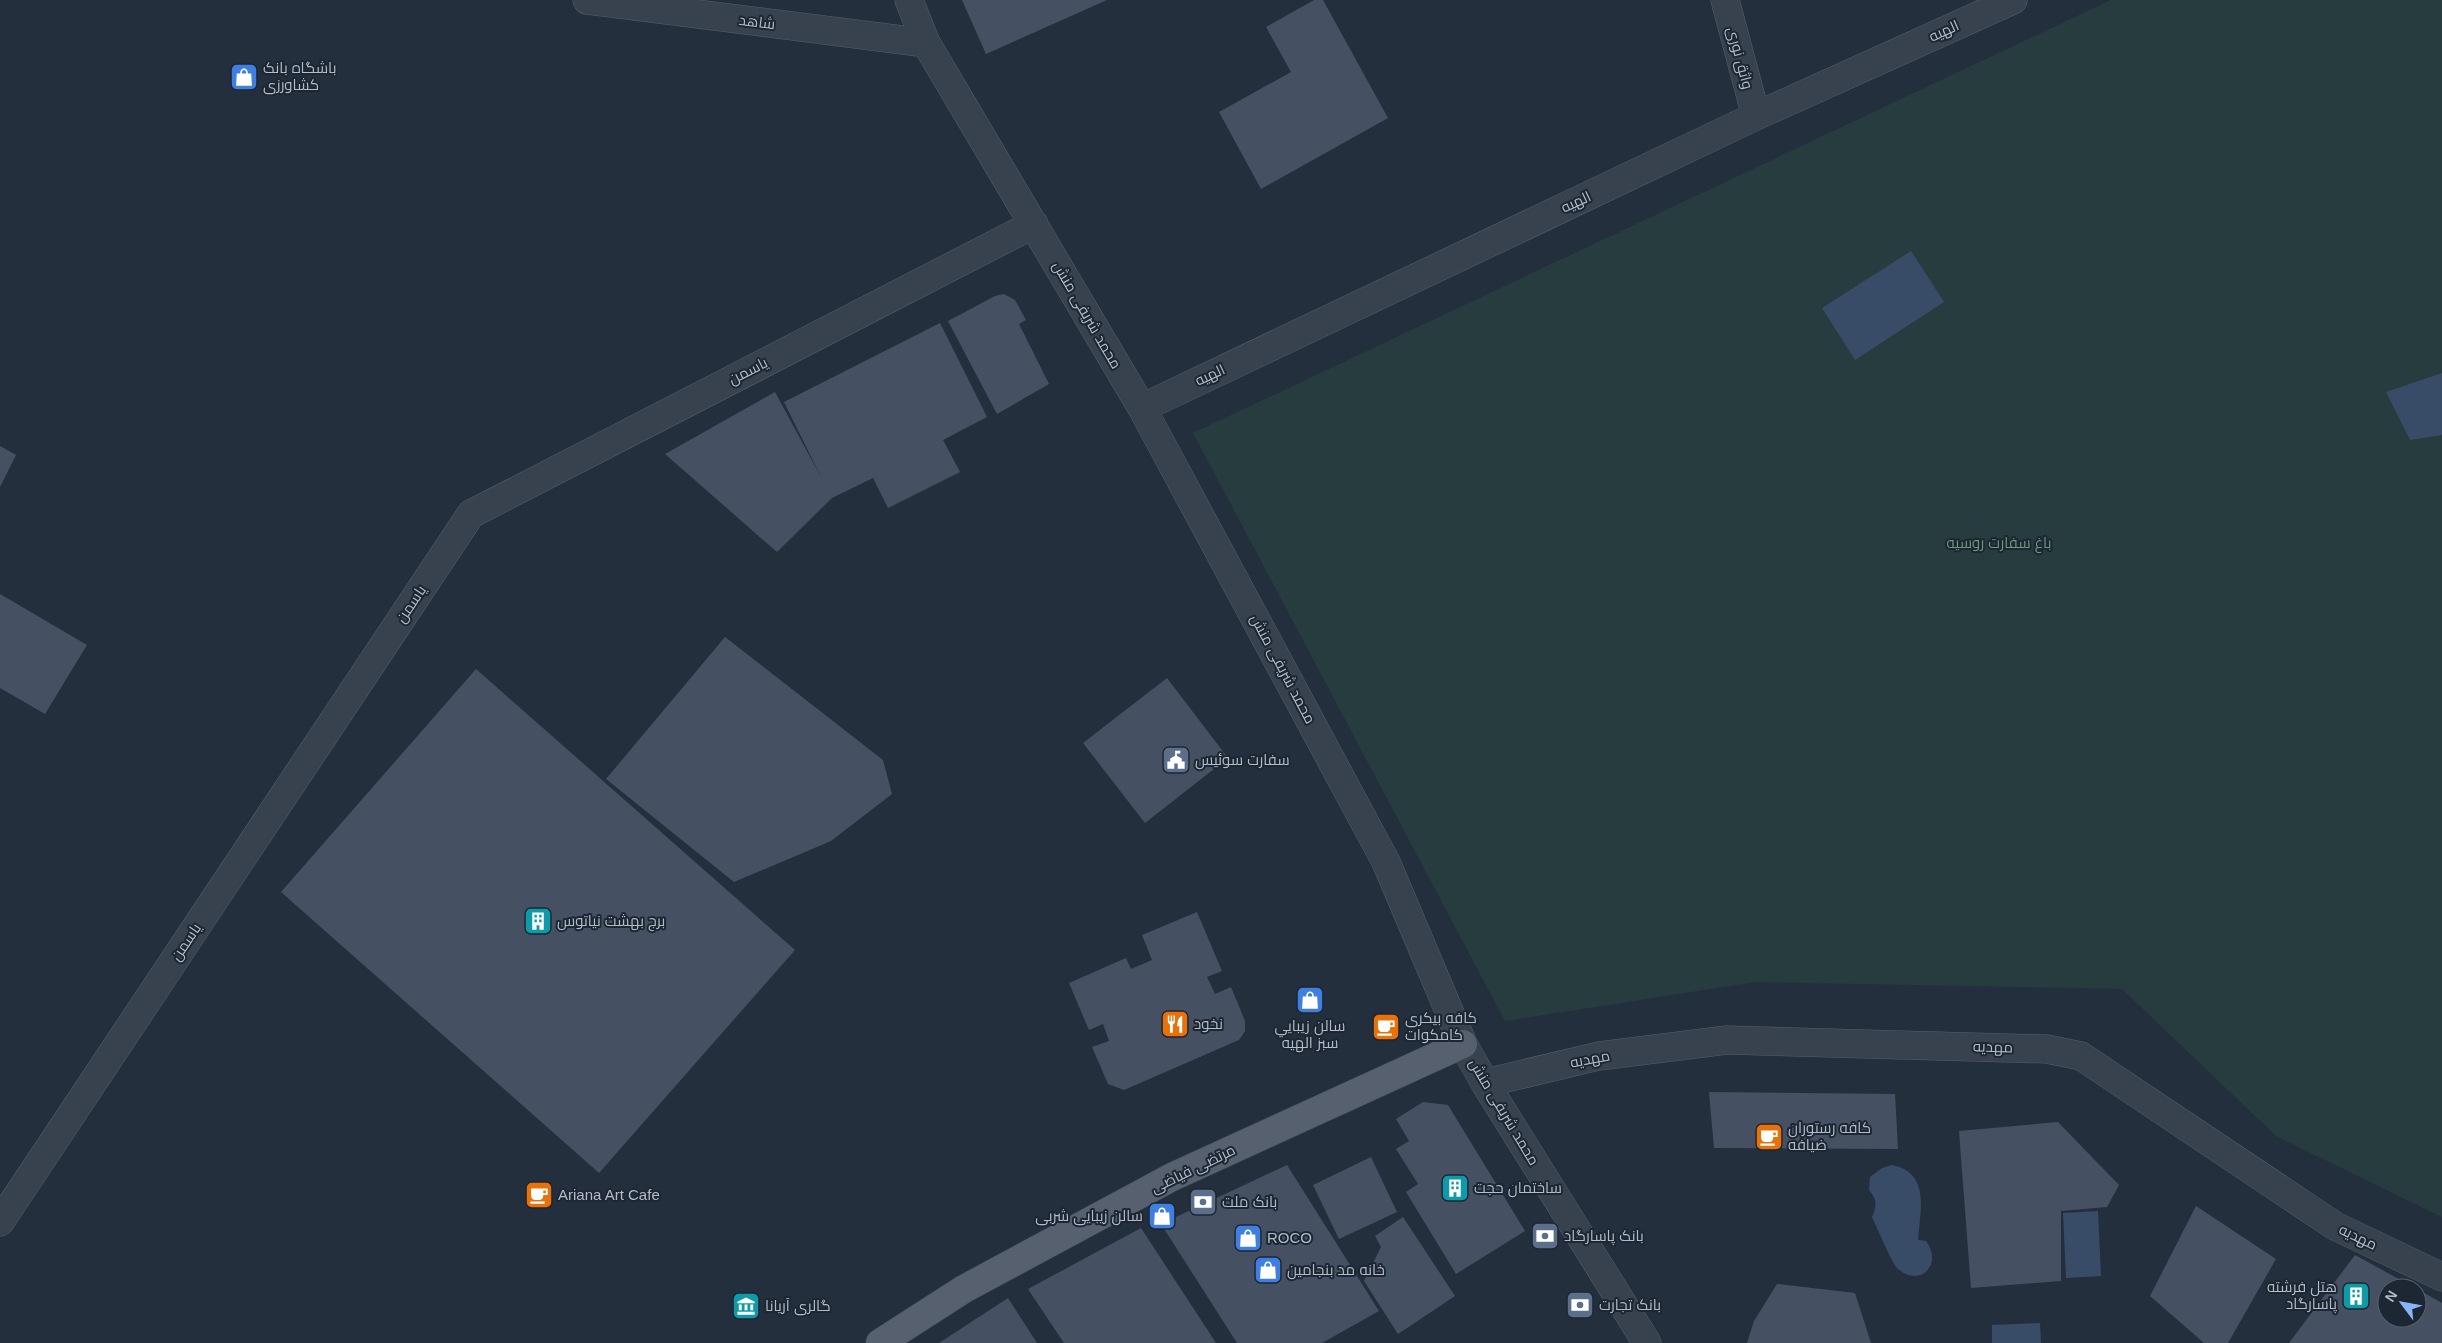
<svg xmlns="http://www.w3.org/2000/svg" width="2442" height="1343" font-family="Arial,Cairo,sans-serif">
	<rect width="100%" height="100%" fill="#242f3e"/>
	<path fill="#263c3f" d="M2111 0H2442V1217L2276 1136 2122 989 1756 982 1505 1021 1193 433Z"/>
	<path fill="#394c67" d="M1911 251 1944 302 1855 360 1822 308Z
		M2442 373V435L2410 440 2386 392Z
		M1892 1165C1931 1173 1920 1211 1918 1240L1926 1241C1943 1264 1921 1288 1898 1269 1892 1264 1877 1227 1872 1217 1877 1207 1877 1198 1869 1190L1870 1177 1882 1168Z
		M2098 1211 2101 1276 2066 1278 2063 1213Z
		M2040 1323 2041 1343H1992V1325Z"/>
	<path fill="#455162" d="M962 0H1107L986 54Z
		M1314 0H1323L1388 118 1261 189 1219 112 1291 72 1266 27Z
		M1004 294 1015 300 1026 320 1019 324 1049 384 997 414 948 321 995 296Z
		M940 323 987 417 943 440 960 472 888 508 873 478 832 498 777 552 665 454 775 392 822 479 784 402Z
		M0 446 16 455 0 487Z
		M0 594 87 645 45 714 0 688Z
		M725 637 883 760 892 794 831 841 734 882 606 779Z
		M476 669 795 950 599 1173 281 892Z
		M1167 678 1228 758 1145 823 1083 743Z
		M1197 912 1222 971 1207 977 1215 994 1231 987 1245 1021V1031L1239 1040 1124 1090 1108 1084 1092 1047 1109 1041 1103 1024 1089 1030 1069 983 1126 958 1131 969 1152 960 1142 935Z
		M1709 1092 1895 1094 1898 1149 1714 1148Z
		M1423 1102 1448 1105 1525 1231 1456 1274 1406 1192 1418 1184 1396 1149 1409 1141 1396 1119Z
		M2058 1122 2119 1185 2107 1207 2061 1211V1281L1971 1288 1959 1131Z
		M1371 1157 1397 1212 1339 1239 1313 1185Z
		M1287 1165 1379 1311 1322 1343H1237L1161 1224Z
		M2196 1206 2276 1259 2228 1343H2204L2150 1296Z
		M1403 1217 1455 1296 1398 1334 1364 1281 1381 1247 1375 1236Z
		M1141 1228 1216 1343H1064L1028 1289Z
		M2355 1255 2415 1288H2387V1318H2417V1289L2442 1303V1343H2289Z
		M1777 1284 1855 1293 1871 1343H1747L1754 1321Z
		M1008 1298 1037 1343H939Z"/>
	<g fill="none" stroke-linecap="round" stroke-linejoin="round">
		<g stroke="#565f6c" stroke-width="29">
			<path id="minor" d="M587 0 926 43
				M909 0 926 43 1142 408 1386 862 1463 1044 1485 1083 1647 1343
				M1725 0 1756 116
				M1142 408 1756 116 2013 0
				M1485 1083 1599 1056 1727 1040 2047 1049 2081 1056 2335 1226 2442 1277
				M0 1222 471 514 1034 224"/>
		</g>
		<g stroke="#414a57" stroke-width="29">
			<path id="major" d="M880 1343 964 1289 1172 1177 1463 1044"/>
		</g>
		<use href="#minor" stroke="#38414e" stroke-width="28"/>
		<use href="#major" stroke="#56606e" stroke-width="28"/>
	</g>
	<defs>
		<g id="shop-square" transform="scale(1.4375)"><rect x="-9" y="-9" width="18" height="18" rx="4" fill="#3f7fe0" stroke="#1d2633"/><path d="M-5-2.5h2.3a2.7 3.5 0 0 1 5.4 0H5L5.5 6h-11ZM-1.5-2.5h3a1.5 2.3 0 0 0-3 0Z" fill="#fff"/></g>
		<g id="civic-square" transform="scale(1.4375)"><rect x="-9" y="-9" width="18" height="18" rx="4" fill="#5c6f8a" stroke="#1d2633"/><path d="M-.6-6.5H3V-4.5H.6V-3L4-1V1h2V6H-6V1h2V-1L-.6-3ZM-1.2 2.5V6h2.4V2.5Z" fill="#fff"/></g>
		<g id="building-square" transform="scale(1.4375)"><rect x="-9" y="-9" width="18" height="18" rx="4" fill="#0f9aa8" stroke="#1d2633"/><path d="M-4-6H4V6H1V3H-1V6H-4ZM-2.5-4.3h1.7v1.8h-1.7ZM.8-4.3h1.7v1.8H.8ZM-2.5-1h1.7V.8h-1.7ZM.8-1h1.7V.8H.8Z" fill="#fff"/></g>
		<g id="restaurant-square" transform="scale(1.4375)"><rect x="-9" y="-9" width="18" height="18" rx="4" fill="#e8710a" stroke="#1d2633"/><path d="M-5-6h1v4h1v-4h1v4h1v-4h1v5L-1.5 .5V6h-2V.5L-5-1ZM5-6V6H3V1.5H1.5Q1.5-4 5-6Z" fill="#fff"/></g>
		<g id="cafe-square" transform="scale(1.4375)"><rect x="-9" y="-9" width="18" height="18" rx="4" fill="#e8710a" stroke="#1d2633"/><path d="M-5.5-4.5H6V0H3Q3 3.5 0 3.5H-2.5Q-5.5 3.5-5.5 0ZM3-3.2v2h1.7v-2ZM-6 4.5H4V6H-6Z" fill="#fff"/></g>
		<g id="bank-square" transform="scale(1.4375)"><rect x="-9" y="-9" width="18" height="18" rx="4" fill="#5c6f8a" stroke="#1d2633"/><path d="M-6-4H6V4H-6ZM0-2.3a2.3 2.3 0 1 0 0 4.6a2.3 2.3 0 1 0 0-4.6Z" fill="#fff"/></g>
		<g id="museum-square" transform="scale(1.4375)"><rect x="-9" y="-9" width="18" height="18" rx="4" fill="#0f9aa8" stroke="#1d2633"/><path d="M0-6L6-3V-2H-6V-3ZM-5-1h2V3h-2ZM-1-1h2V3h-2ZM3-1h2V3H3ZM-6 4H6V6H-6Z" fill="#fff"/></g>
	</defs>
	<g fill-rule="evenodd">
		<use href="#shop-square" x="244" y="77"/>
		<use href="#civic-square" x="1176" y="760"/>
		<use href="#building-square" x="538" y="921"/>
		<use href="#shop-square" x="1310" y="1000"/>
		<use href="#restaurant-square" x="1175" y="1024"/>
		<use href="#cafe-square" x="1386" y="1027"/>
		<use href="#cafe-square" x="1769" y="1137"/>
		<use href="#building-square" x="1455" y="1188"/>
		<use href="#cafe-square" x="539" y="1195"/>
		<use href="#bank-square" x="1203" y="1202"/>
		<use href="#shop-square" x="1162" y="1216"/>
		<use href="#bank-square" x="1545" y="1236"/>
		<use href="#shop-square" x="1248" y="1238"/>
		<use href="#shop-square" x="1268" y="1270"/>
		<use href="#building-square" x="2356" y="1296"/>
		<use href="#bank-square" x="1580" y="1305"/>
		<use href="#museum-square" x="746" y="1306"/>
	</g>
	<g text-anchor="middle" stroke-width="4" stroke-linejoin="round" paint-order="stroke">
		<g font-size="15" fill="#b4bcc9" stroke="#1d2633">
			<text transform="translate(757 22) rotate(7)" y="5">شاهد</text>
			<text transform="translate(1944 31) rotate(-24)" y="5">الهیه</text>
			<text transform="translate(1740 58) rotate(75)" y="5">واثق نوری</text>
			<text transform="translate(1576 202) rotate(-25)" y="5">الهیه</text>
			<text transform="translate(1087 315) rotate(60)" y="5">محمد شریفی منش</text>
			<text transform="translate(748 371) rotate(-27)" y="5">یاسمن</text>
			<text transform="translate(1210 375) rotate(-25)" y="5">الهیه</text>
			<text transform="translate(411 604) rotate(-56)" y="5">یاسمن</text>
			<text transform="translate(1283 669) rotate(62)" y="5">محمد شریفی منش</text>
			<text transform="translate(186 942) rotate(-56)" y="5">یاسمن</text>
			<text transform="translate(1993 1047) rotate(2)" y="5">مهدیه</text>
			<text transform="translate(1590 1059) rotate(-11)" y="5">مهدیه</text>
			<text transform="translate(1504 1112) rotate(59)" y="5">محمد شریفی منش</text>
			<text transform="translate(1193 1169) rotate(-26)" y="5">مرتضی فیاضی</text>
			<text transform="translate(2358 1237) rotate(26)" y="5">مهدیه</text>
		</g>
		<g font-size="15" fill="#b4bcc9" stroke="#1d2633" text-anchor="start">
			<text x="263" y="73">باشگاه بانک<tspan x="263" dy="17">کشاورزی</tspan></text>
			<text x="1195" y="765">سفارت سوئیس</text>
			<text x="557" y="926">برج بهشت نیاتوس</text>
			<text x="1405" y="1023">کافه بیکری<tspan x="1405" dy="17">کامکوات</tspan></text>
			<text x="1194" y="1029">نخود</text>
			<text x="1310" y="1031" text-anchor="middle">سالن زيبايي<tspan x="1310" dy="17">سبز الهیه</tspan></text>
			<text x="1788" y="1133">کافه رستوران<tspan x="1788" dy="17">ضیافه</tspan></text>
			<text x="1474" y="1193">ساختمان حجت</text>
			<text x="558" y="1200">Ariana Art Cafe</text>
			<text x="1222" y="1207">بانک ملت</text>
			<text x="1143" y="1221" text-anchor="end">سالن زیبایی شربی</text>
			<text x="1564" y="1241">بانک پاسارگاد</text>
			<text x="1267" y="1243">ROCO</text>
			<text x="1287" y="1275">خانه مد بنجامین</text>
			<text x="2337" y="1292" text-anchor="end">هتل فرشته<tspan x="2337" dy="17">پاسارگاد</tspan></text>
			<text x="1599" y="1310">بانک تجارت</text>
			<text x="765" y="1311">گالری آریانا</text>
		</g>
		<g font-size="15" fill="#6b9a76" stroke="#1d2633">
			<text x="1999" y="548">باغ سفارت روسیه</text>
		</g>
	</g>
	<g transform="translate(2402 1303) rotate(302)"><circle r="24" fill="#1d2633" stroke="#59626f"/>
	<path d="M0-4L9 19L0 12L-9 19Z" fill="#8ab4f8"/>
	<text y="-8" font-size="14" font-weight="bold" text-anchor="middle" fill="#b4bcc9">N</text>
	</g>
</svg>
